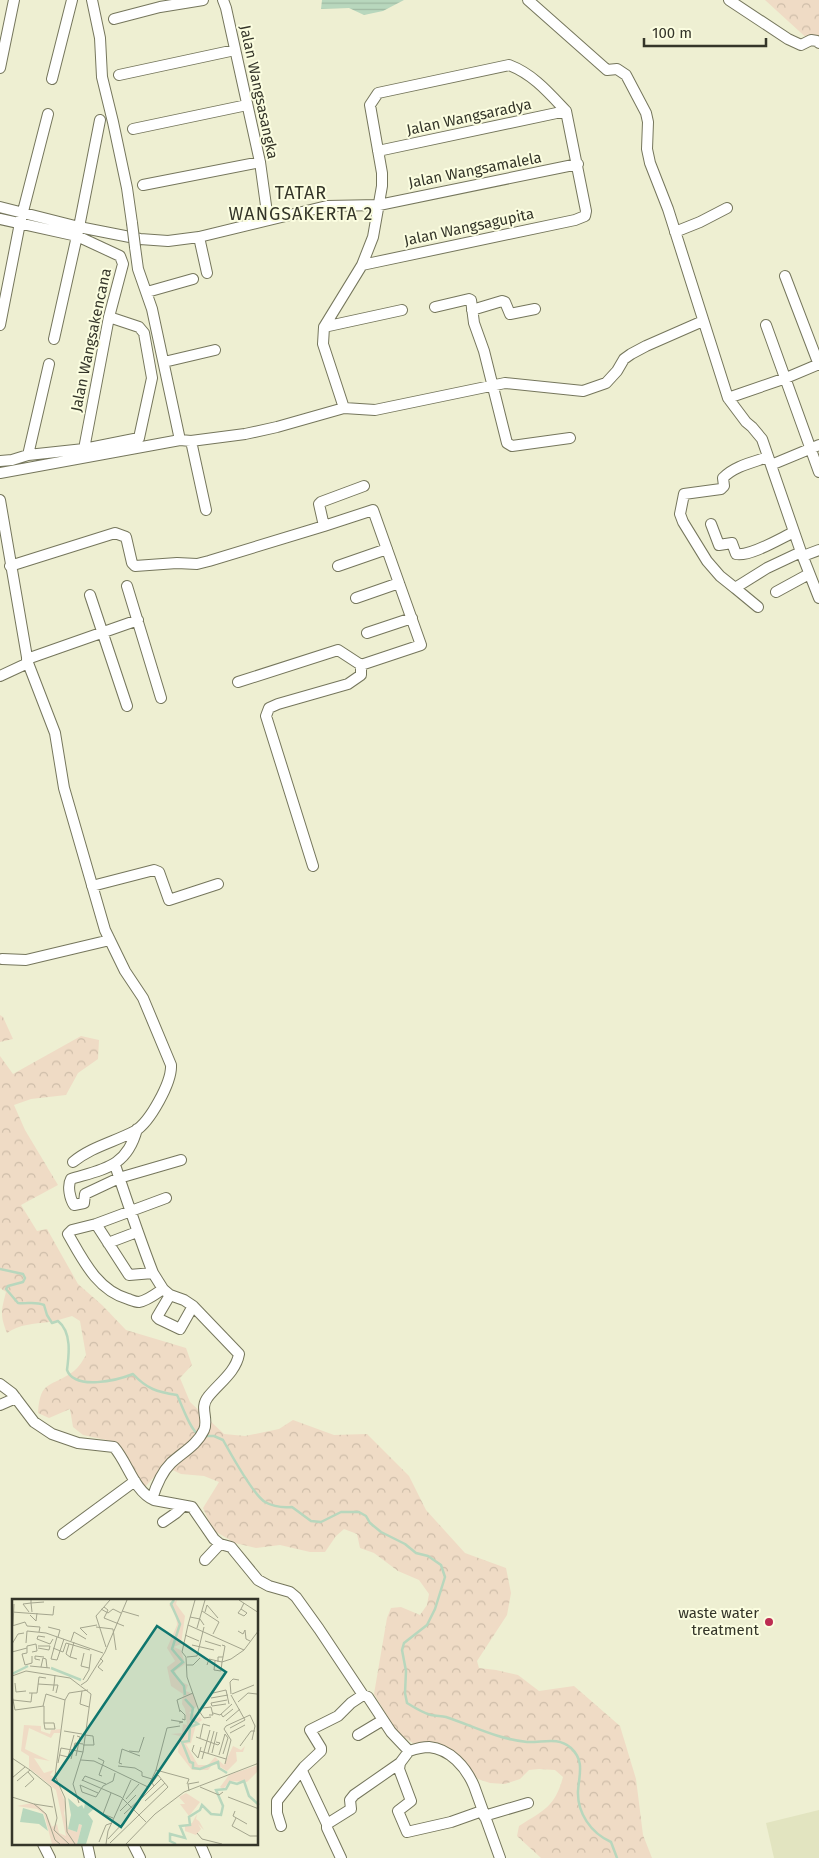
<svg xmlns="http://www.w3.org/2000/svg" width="819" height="1858" font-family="'Fira Sans',sans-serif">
	<defs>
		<pattern id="forest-crowns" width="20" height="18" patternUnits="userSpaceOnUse" patternTransform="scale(1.25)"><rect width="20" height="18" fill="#efdbc5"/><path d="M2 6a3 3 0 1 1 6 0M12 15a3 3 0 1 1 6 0" fill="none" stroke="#cebda9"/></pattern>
		<pattern id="water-rules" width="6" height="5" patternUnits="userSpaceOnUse" patternTransform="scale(1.25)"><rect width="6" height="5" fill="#b8d7bd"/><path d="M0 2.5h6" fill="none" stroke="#9fb9a2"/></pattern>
	</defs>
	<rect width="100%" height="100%" fill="#eeefd2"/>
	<path fill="#e2e4c0" d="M819 1810V1858H774L766 1823Z"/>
	<path fill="url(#forest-crowns)" d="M765 0H819V42H811Z
		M0 1015 3 1017 13 1039 0 1042Z
		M81 1036 99 1040 98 1059 78 1073 66 1095 31 1099 14 1105 25 1130 58 1185 21 1205 37 1231 47 1229 78 1284 102 1305 126 1330 186 1348 192 1365 180 1378 190 1402 224 1434 245 1436 279 1429 293 1420 334 1435 367 1434 409 1476 426 1510 465 1553 506 1568 511 1593 507 1615 477 1661 479 1668 496 1670 518 1675 539 1691 574 1686 620 1726 636 1779 643 1835 652 1858H541L517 1836 519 1826C544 1810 555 1807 563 1777L555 1770 539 1769 529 1770 520 1779 505 1784 490 1783 478 1779 454 1753 433 1744H414L397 1732 374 1694 387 1618 391 1608 401 1607 420 1615 427 1605 429 1594 419 1580 398 1571 374 1553 360 1548 357 1534 344 1529 336 1536 325 1552H310L280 1545 256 1548 235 1543 213 1530 203 1508 219 1482 204 1476 181 1474 164 1466 145 1487 116 1442 83 1435 73 1427 70 1409 49 1418 38 1413C40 1379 51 1388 74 1371 79 1367 83 1360 86 1355L80 1321 72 1316C64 1318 56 1321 49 1322 33 1324 20 1324 7 1333 0 1315 1 1311 6 1292L0 1288V1056L13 1074Z"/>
	<path fill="url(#water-rules)" d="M322 0H404L383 11 364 15 349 8 321 9Z"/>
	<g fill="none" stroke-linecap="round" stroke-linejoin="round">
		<path stroke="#b8d7bd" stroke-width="2.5" d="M0 1269 23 1274 25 1278 23 1282 8 1286 6 1289 18 1303C28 1304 35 1301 44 1305L47 1315 52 1323 58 1321C72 1332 69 1355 67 1370 75 1391 118 1380 133 1374 147 1389 157 1392 177 1395 182 1405 190 1430 199 1435
			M204 1436H214L223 1440C231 1454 253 1495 265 1502 274 1507 282 1508 292 1507L311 1521 321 1522 341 1512H359L366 1516 370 1523 381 1532 405 1544 416 1553 428 1556 441 1565 445 1577 435 1609 427 1625 404 1643 402 1650 406 1671 405 1693 407 1703C415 1708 423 1713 431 1715 436 1716 442 1716 446 1717 473 1726 498 1739 527 1742 542 1743 558 1736 571 1748 585 1761 579 1775 578 1791 577 1813 591 1833 611 1842L617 1858"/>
		<g stroke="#75765c" stroke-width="12">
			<path id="minor" d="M92 0 100 38 102 77 113 122 127 188 132 223
				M223 0 226 8 260 162 268 220
				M528 0 607 70 617 69 626 75 646 113 648 122 647 149 650 163 668 209 728 398 746 422 752 427 762 439 801 552 819 598
				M729 0 788 39 801 45 811 40 817 41 819 43
				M114 19 160 7 203 0
				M0 68 14 0
				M119 75 235 50
				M52 79 72 0
				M133 129 247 105
				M378 151 566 111
				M143 185 260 162
				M0 207 79 227 140 239 168 241 199 237 327 206 379 205 578 164
				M0 219 77 236 120 256 123 264 109 317 84 449
				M675 232 700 222 727 208
				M199 237 207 273
				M135 247 138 269 152 309 180 440
				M362 265 575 220 585 216 586 211 566 111
				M785 276 819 365
				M147 292 193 279
				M435 307 469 299 471 300 474 323 484 351 507 443 512 446 570 438
				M472 310 502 301 505 302 510 314 535 309
				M0 325 20 223 48 114
				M766 325 819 472
				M324 327 402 310
				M54 339 79 227 100 120
				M164 362 215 350
				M728 398 786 378 819 364
				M344 408 323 344 324 327 362 265 373 237 382 186V173L370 105 378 93 509 65C533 74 549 93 566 111
				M191 441 206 510
				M28 455 49 364
				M768 457C754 462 734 466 723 478L724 486 721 489 684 494 680 514 683 522 707 561 720 576 735 588 767 568 801 552
				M0 461 12 460 28 455 84 449 139 438 152 378 144 333 139 327 109 317
				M771 465 819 445
				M0 473 180 440 191 441 245 434 277 427 344 408 375 410 505 383 583 391 606 383 617 371 624 359 631 354 646 346 703 321
				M0 500 28 663 0 676
				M711 524 719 545 732 543 736 554C750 557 781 538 794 532
				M803 556 819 550
				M10 566 115 533 126 537 132 563 135 566 177 563 197 564 209 561 324 526 319 504 321 502 364 486
				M338 566 387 549
				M127 586 161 698
				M735 588 758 607
				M776 592 809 574
				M90 595 127 706
				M356 598 399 583
				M367 633 412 618
				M27 659 138 620
				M28 663 55 733 64 788 105 930 125 971 143 998 171 1065C172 1082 150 1122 135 1131 114 1142 91 1147 73 1162
				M238 682 338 650 361 665 421 645 373 510 324 526
				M313 866 266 716 269 708 278 704 348 684 361 675V665
				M92 886 154 870 159 872 169 900 218 884
				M2 959 26 960 110 940
				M137 1129C127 1167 104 1169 71 1179 67 1186 70 1199 74 1205L84 1203 85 1194 119 1178 181 1160
				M115 1165C127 1201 139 1237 153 1273L129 1275 96 1224 166 1198
				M96 1224 72 1230 68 1234C83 1260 97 1290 128 1299 131 1300 135 1302 139 1302 147 1301 157 1293 163 1289
				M108 1243 137 1232
				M170 1295 157 1317 159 1319 180 1329 193 1306
				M0 1384 12 1393 34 1422 52 1434 78 1443 114 1447C128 1463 134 1491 154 1500L192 1507 214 1539 220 1544 231 1547 258 1580 269 1586 290 1592 296 1597 319 1629 363 1695 368 1697 391 1732 409 1751C415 1749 422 1747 429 1747 450 1749 466 1767 474 1786L500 1858
				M0 1405 16 1398
				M152 1499C156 1486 161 1473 171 1463 183 1452 197 1445 204 1430 209 1419 199 1408 208 1397 218 1384 236 1372 239 1354L193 1306 184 1300 170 1295 163 1289 153 1273
				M163 1522 176 1513 183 1506
				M63 1534 135 1481
				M205 1560 220 1544
				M358 1735 383 1720
				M409 1751 400 1763 399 1769 411 1801 398 1811 407 1832 451 1822 482 1811
				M302 1771 327 1824
				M484 1816 528 1803
				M281 1826 277 1813V1801L304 1767 321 1751V1748L310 1730 338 1716 351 1703 363 1695
				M43 1844 50 1858
				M87 1844 90 1858
				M133 1844 140 1858
				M200 1844 206 1858
				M341 1858 327 1828V1824L351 1809 350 1800 354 1795 400 1763"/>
		</g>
		<use href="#minor" stroke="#fff" stroke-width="10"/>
		<g stroke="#75765c" stroke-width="12" stroke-linecap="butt">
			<path id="minor-bridge" d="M132 223 135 247"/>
		</g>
		<use href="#minor-bridge" stroke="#fff" stroke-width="10"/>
	</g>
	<circle fill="#bc2c52" stroke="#fbfde0" stroke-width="2" cx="769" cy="1622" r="5"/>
	<g text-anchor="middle" stroke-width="4" stroke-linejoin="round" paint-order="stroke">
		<g font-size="15" fill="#343529" stroke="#fbfde0">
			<text transform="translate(259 92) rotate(78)" y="5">Jalan Wangsasangka</text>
			<text transform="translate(469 117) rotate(-12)" y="5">Jalan Wangsaradya</text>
			<text transform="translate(475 170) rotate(-11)" y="5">Jalan Wangsamalela</text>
			<text transform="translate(469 227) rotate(-12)" y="5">Jalan Wangsagupita</text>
			<text transform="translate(91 340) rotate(-78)" y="5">Jalan Wangsakencana</text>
		</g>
		<g font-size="15" fill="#343529" stroke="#fbfde0" text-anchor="end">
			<text x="759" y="1618">waste water<tspan x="759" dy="17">treatment</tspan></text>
		</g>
		<g font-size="18" letter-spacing="1" fill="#343529" stroke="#fbfde0">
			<text x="301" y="199">TATAR<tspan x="301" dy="21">WANGSAKERTA 2</tspan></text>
		</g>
	</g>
	<g transform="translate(12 1599)">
		<rect width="246" height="246" fill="#eeefd2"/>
		<path d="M174 194 188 203 177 217 168 205H173L167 198Z" fill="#efdbc5"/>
		<path d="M165 1 164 5 173 17 169 45 162 48 169 51 173 65 163 72 166 81 176 86 174 92 181 95 185 107 177 114 184 116 182 121 188 118 190 121 184 126 179 144 174 145 186 166H196L203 158 212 166 221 147 229 151 233 147 231 153H224L225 162 215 172 202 164 196 171H180L166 153 168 137 159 135 170 134 171 125 175 126 173 110 170 105 171 95 159 87 155 68 163 62 155 49 165 26 164 14 157 6ZM12 126 29 127V132L38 135 39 131 49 130 48 134H42L39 139 17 129 13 150 38 162 22 159 32 174 42 171 38 176 43 178 54 205 52 214 56 230 65 233 67 225 70 226 65 245H40L32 215 25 210 5 207 20 204 27 207 35 216 40 228 45 225 47 234 54 237 44 191 17 169V157L9 152ZM246 166 245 173 235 183 219 182 211 190 208 188 217 176ZM185 215 184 220 187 222 192 231 186 225 189 230 184 236 173 232V227L180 224Z" fill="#efdbc5"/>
		<path d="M56 199 66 208 70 206 72 210 73 203 83 209 76 215 81 222 74 245H65L70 226 67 225 65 233 56 230 59 216ZM11 209 31 215 36 232 27 225 8 223Z" fill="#b8d7bd"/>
		<path fill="none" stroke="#b8d7bd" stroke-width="2.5" d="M162 1 159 5 168 25 160 50 171 63 160 72 172 87 173 96M39 69 69 81M0 75 16 67M173 100 181 109 179 120 186 125 178 128 177 142 170 143 178 163 181 164V169L188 170 206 163 207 169 215 174M164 245 158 242V235L173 239 168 227 178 226 177 218 188 211 190 206 199 215 209 216 211 207 204 191 214 190 218 183 225 185 232 182 237 197 247 206"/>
		<path fill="none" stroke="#a4a58e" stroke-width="1" d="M183 1 176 26 232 51 247 31M227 1 247 14M92 8 96 11 92 19 112 27M89 10 96 14 101 10 109 14M229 10 226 14 232 17 235 14 229 10 232 4M110 12 127 17M190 12 207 23 201 35M0 13 41 16 42 7M17 13 11 5 19 4V1M20 13 19 4 32 3M193 13 195 6 206 19M18 16 24 22 25 14M178 18 188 20 192 26M1 26 2 5M176 26 170 53 174 58 175 78 187 112 192 119 199 118M0 27 13 23 15 27 28 28 27 33M36 28 48 31 46 38M84 28 101 30M185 29 193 1M101 30 104 51M226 32 231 35 233 31 234 40 238 42M75 36 68 29 85 26M173 36 187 42M33 38 26 37 25 40 38 45 41 40M45 38 39 60 45 61 52 40M59 42 62 33 74 40M193 42 209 47M62 43 58 58 65 60M14 44 15 32 34 34 91 54M54 44 78 51M0 45 6 35 12 34M57 45 54 55 58 58M180 46 202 51M94 48 84 17 98 1M26 49 37 51 38 47H26M41 49 51 53 54 44M0 53 15 49M20 53 25 52 24 45 15 47V54L10 55 13 66 20 64V57M72 54 69 67 77 69M175 58 185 57 192 28M211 58 210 63 219 60 232 51M88 59 91 62 86 68 91 72M28 61 23 60V57L32 58M206 63V58H211L213 47 210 46M174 66H181L188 59M195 66 197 60 210 63 209 72 202 71 203 62M18 67 38 69M29 68 31 59 34 60 35 69M0 77 14 72 58 79 79 95 71 153 61 185 67 204M71 81 77 71 79 55M3 84 4 93 14 92M26 85 42 86 43 76M69 86 75 82 93 53 115 1M76 91 70 92 68 105 77 108M41 92 42 86H46L44 94M17 94H25L27 78 34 79M201 94 214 91 217 105M219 95 218 83 221 80 227 81M220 95 242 86M0 96 3 111 32 107V124L33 130H43L42 124H32M199 99 216 96M1 101 19 103 20 94M226 103 236 94 245 95M214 105 200 107 199 104 215 101M31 107 34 95 53 101M191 109 199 108 201 116H197M168 111 173 116V121L170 120M168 113 165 101 181 94M201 114 208 116 220 105M209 115 211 118 221 110M159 121 171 123 167 124M214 122 228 110M218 129 233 121 219 96M52 132 70 135M218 134 233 126M184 138 206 146 208 144 204 143M188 139 191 125 198 127M71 146H82L81 137 73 136M182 146 180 152 186 159 189 148M228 147 239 132H243M117 152 127 153 132 138M188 152 214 160M196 154 202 132M200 154 205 133M48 156 56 158 62 136M207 156 213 135 216 139 211 155M64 157 68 138 65 137M0 159 18 171 5 182M86 159 92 162 87 176 90 177M59 160 63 144 71 145M190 160 198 131M69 161 82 162 136 188 144 171 177 180 175 185M46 164 49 149 71 153M110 165 107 164 110 150 128 157M213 165 219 141 212 130 214 127 238 116 243 127 240 141M106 167 123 169 130 173V177L140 180M18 171 39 188 45 219 42 231 57 245M144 171 155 129 168 127M0 179 13 168M70 181 109 198 134 223M70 182 73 177 94 185M68 186 70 193 84 198 91 187 101 182 103 174M68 186 86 194M13 188 22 180 16 173M188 188 207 196 211 193M177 192 176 185 187 183M99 194 91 215 101 219M0 198 22 205 34 215 43 241 48 245M216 198 247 210M130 199 149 180M114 200 127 185M133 202 153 184M22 205 41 208M108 212 124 196M223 212 221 217 235 225M112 215 128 200M224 219 220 227 238 237H247M185 234 190 240 210 245M96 240 113 222M87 243 94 226 100 224M98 244 156 188 146 176 140 184 142 187M63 245 55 233 53 199 43 177 53 101 57 94 70 92M94 245 96 232 119 181M114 245 143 215 172 193 247 164"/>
		<path fill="#0f766e" fill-opacity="0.15" stroke="#0f766e" stroke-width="2.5" d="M145 27 214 73 109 228 41 181Z"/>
		<rect width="246" height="246" fill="none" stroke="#343529" stroke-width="2.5"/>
	</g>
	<path d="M644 38v8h122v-8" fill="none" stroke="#343529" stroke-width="2.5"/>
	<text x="652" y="38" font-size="15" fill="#343529" stroke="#fbfde0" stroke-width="4" paint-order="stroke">100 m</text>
</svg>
